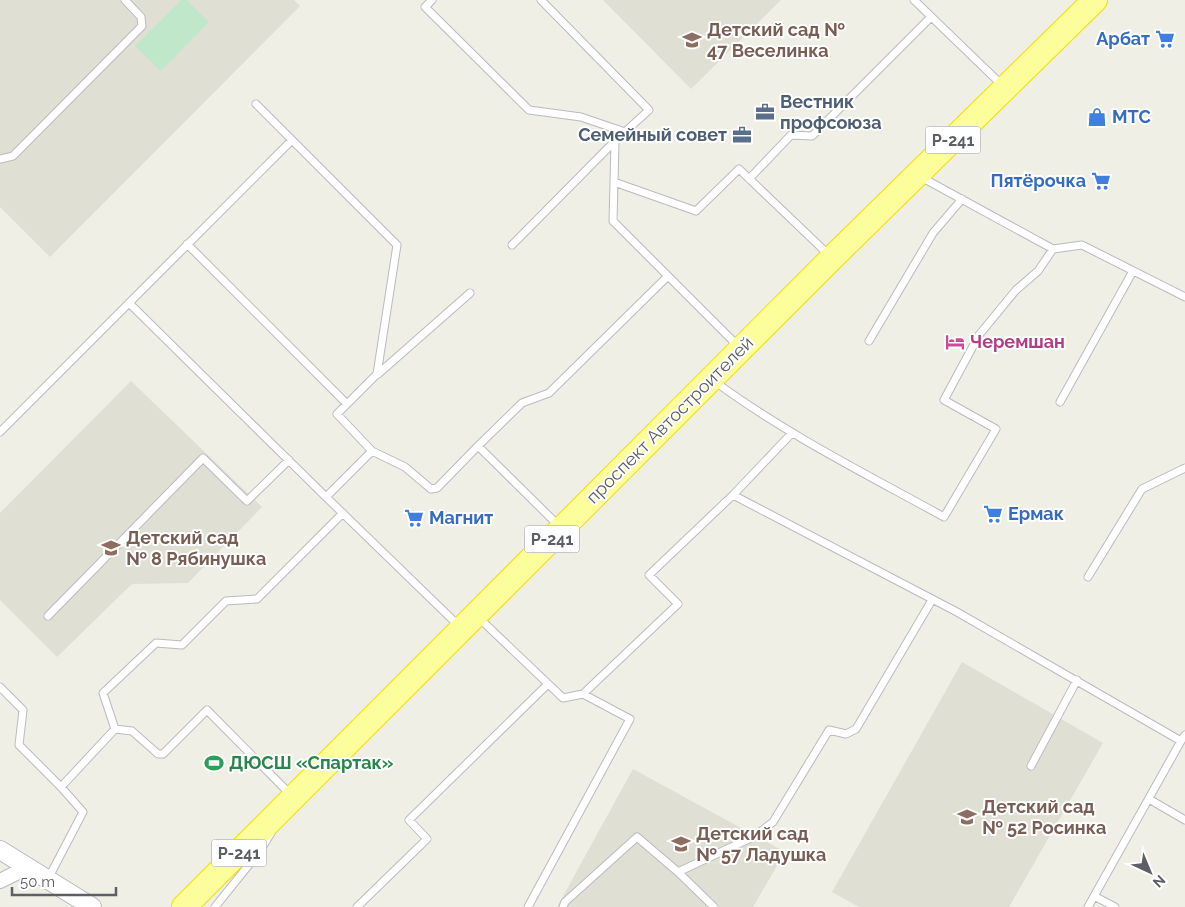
<svg xmlns="http://www.w3.org/2000/svg" width="1185" height="907" font-family="Raleway,sans-serif">
	<rect width="100%" height="100%" fill="#efefe5"/>
	<path fill="#dfdfd3" d="M0 0H294L300 6 50 257 0 207Z
		M603 0H781L691 89Z
		M131 381 262 507 188 583 132 584 57 657 0 600V513Z
		M962 662 1103 743 1009 907H859L832 892Z
		M633 769 785 852 753 907H557Z"/>
	<path fill="#c1e7ca" d="M181 0H187L209 22 161 71 135 46Z"/>
	<g fill="none" stroke-linecap="round" stroke-linejoin="round">
		<g stroke="#babbc1" stroke-width="9">
			<path id="service" d="M432 0 425 7 529 110 581 117 625 132
				M541 0 649 110 615 141 614 182 696 211 739 169 830 256
				M914 0 1003 86
				M256 104 397 245 377 374 337 414 372 451
				M0 159 13 156 142 26 141 17 125 0
				M921 177 1053 249 1082 245 1185 297
				M749 179 791 135 812 136 931 17
				M614 182 613 221 739 347
				M187 244 347 404
				M512 245 615 141
				M129 303 326 497
				M869 341 933 233 962 199
				M378 374 470 293
				M714 381C786 434 866 474 944 517L996 429 944 400 979 335 1016 290 1038 271 1053 249
				M1060 402 1133 271
				M0 432 292 140
				M478 446 522 403 549 393 668 276
				M733 495 957 612 1181 741 1185 735
				M1088 577 1142 489 1185 468
				M48 616 203 458 247 501 289 460
				M479 618 563 698 583 694 630 719 528 907
				M459 626 326 497 372 451 405 467 431 489 437 488 478 446 559 526
				M0 687 23 710 19 745 61 787 83 812 48 879
				M583 694 678 604 649 575 733 495 792 433
				M115 729 103 693 156 643 182 645 226 601 257 599 343 513
				M1031 766 1077 680
				M61 787 115 729 132 731 158 754H163L207 710 291 795
				M1149 799 1185 820
				M678 872 755 836 773 822 829 730 846 734 856 729 932 600
				M1094 896 1115 907
				M215 907 260 851 271 833
				M357 907 427 839 409 820 548 684
				M563 907 565 902 637 837 678 872 714 907
				M1088 907 1181 741"/>
		</g>
		<g stroke="#babbc1" stroke-width="16">
			<path id="minor" d="M0 881 28 867"/>
		</g>
		<g stroke="#babbc1" stroke-width="20">
			<path id="tertiary" d="M0 850 92 907"/>
		</g>
		<g stroke="#f4df00" stroke-width="26">
			<path id="trunk" d="M184 907 832 258 1095 0"/>
		</g>
		<use href="#service" stroke="#fff" stroke-width="7"/>
		<use href="#minor" stroke="#fff" stroke-width="14"/>
		<use href="#tertiary" stroke="#fff" stroke-width="18"/>
		<use href="#trunk" stroke="#fcfe9b" stroke-width="24"/>
	</g>
	<defs>
		<g id="supermarket-bare" transform="scale(1.5)"><path d="M-6-5.5h2.5l.6 2H6L4.5 2H-2.5L-4.4-4H-6ZM-1.5 3.2a1.3 1.3 0 1 0 .1 0ZM3 3.2a1.3 1.3 0 1 0 .1 0Z" fill="#3f7fe0" stroke="#fff" stroke-width="2.5" paint-order="stroke"/></g>
		<g id="school-bare" transform="scale(1.5)"><path d="M0-5L7-2L0 1L-7-2ZM-4 1L0 2.5L4 1V4Q0 6-4 4Z" fill="#8d6e63" stroke="#fff" stroke-width="2.5" paint-order="stroke"/></g>
		<g id="office-bare" transform="scale(1.5)"><path d="M-6-3h4V-5.5h4V-3h4V5H-6ZM-1-4.5V-3h2v-1.5ZM-6 0V1H6V0Z" fill="#5c6f8a" stroke="#fff" stroke-width="2.5" paint-order="stroke"/></g>
		<g id="shop-bare" transform="scale(1.5)"><path d="M-5-2.5h2.3a2.7 3.5 0 0 1 5.4 0H5L5.5 6h-11ZM-1.5-2.5h3a1.5 2.3 0 0 0-3 0Z" fill="#3f7fe0" stroke="#fff" stroke-width="2.5" paint-order="stroke"/></g>
		<g id="hotel-bare" transform="scale(1.5)"><path d="M-6-4.5h1.5V1H6V5H4.5V3h-9V5H-6ZM-4 0a1.8 1.8 0 1 1 3.6 0ZM.5 0V-2.5h3Q6-2.5 6 0Z" fill="#d1479c" stroke="#fff" stroke-width="2.5" paint-order="stroke"/></g>
		<g id="stadium-bare" transform="scale(1.5)"><path d="M0-5a6.5 5 0 1 0 0 10a6.5 5 0 1 0 0-10ZM-3.5-1.8h7v3.6h-7Z" fill="#2e9e5b" stroke="#fff" stroke-width="2.5" paint-order="stroke"/></g>
	</defs>
	<g fill-rule="evenodd">
		<use href="#supermarket-bare" x="1165" y="39"/>
		<use href="#school-bare" x="692" y="40"/>
		<use href="#office-bare" x="765" y="112"/>
		<use href="#shop-bare" x="1097" y="117"/>
		<use href="#office-bare" x="742" y="135"/>
		<use href="#supermarket-bare" x="1101" y="181"/>
		<use href="#hotel-bare" x="955" y="342"/>
		<use href="#supermarket-bare" x="993" y="514"/>
		<use href="#supermarket-bare" x="414" y="518"/>
		<use href="#school-bare" x="111" y="548"/>
		<use href="#stadium-bare" x="214" y="763"/>
		<use href="#school-bare" x="967" y="817"/>
		<use href="#school-bare" x="681" y="844"/>
	</g>
	<g text-anchor="middle" stroke-width="4" stroke-linejoin="round" paint-order="stroke">
		<g fill="#fff" stroke="#8e8f94" stroke-width="1">
			<rect x="925.5" y="126.5" width="55" height="27" rx="4"/>
			<rect x="524.5" y="525.5" width="55" height="27" rx="4"/>
			<rect x="211.5" y="839.5" width="55" height="27" rx="4"/>
		</g>
		<g font-size="16" font-weight="bold" fill="#5d5f66">
			<text x="953" y="146">Р-241</text>
			<text x="552" y="545">Р-241</text>
			<text x="239" y="859">Р-241</text>
		</g>
		<g font-size="18" font-weight="bold" fill="#785e54" stroke="#fff" text-anchor="start">
			<text x="707" y="36">Детский сад №<tspan x="707" dy="21">47 Веселинка</tspan></text>
			<text x="126" y="544">Детский сад<tspan x="126" dy="21">№ 8 Рябинушка</tspan></text>
			<text x="982" y="813">Детский сад<tspan x="982" dy="21">№ 52 Росинка</tspan></text>
			<text x="696" y="840">Детский сад<tspan x="696" dy="21">№ 57 Ладушка</tspan></text>
		</g>
		<g font-size="18" font-weight="bold" fill="#366cbe" stroke="#fff" text-anchor="start">
			<text x="1150" y="45" text-anchor="end">Арбат</text>
			<text x="1112" y="123">МТС</text>
			<text x="1086" y="187" text-anchor="end">Пятёрочка</text>
			<text x="1008" y="520">Ермак</text>
			<text x="429" y="524">Магнит</text>
		</g>
		<g font-size="18" font-weight="bold" fill="#4e5e75" stroke="#fff" text-anchor="start">
			<text x="780" y="108">Вестник<tspan x="780" dy="21">профсоюза</tspan></text>
			<text x="727" y="141" text-anchor="end">Семейный совет</text>
		</g>
		<g font-size="18" font-weight="bold" fill="#b23c85" stroke="#fff" text-anchor="start">
			<text x="970" y="348">Черемшан</text>
		</g>
		<g font-size="18" fill="#5d5f66" stroke="#fff">
			<text transform="translate(670 420) rotate(-45)" y="6">проспект Автостроителей</text>
		</g>
		<g font-size="18" font-weight="bold" fill="#27864d" stroke="#fff" text-anchor="start">
			<text x="229" y="769">ДЮСШ «Спартак»</text>
		</g>
	</g>
	<g transform="translate(1150 872) rotate(136)" stroke="#ffffff" stroke-width="4" paint-order="stroke">
	<path d="M0-4L9 19L0 12L-9 19Z" fill="#5d5f66"/>
	<text y="-8" font-size="14" font-weight="bold" text-anchor="middle" fill="#5d5f66">N</text>
	</g>
	<path d="M12 887v8h104v-8" fill="none" stroke="#5d5f66" stroke-width="2.5"/>
	<text x="20" y="887" font-size="15" fill="#5d5f66" stroke="#ffffff" stroke-width="4" paint-order="stroke">50 m</text>
</svg>
